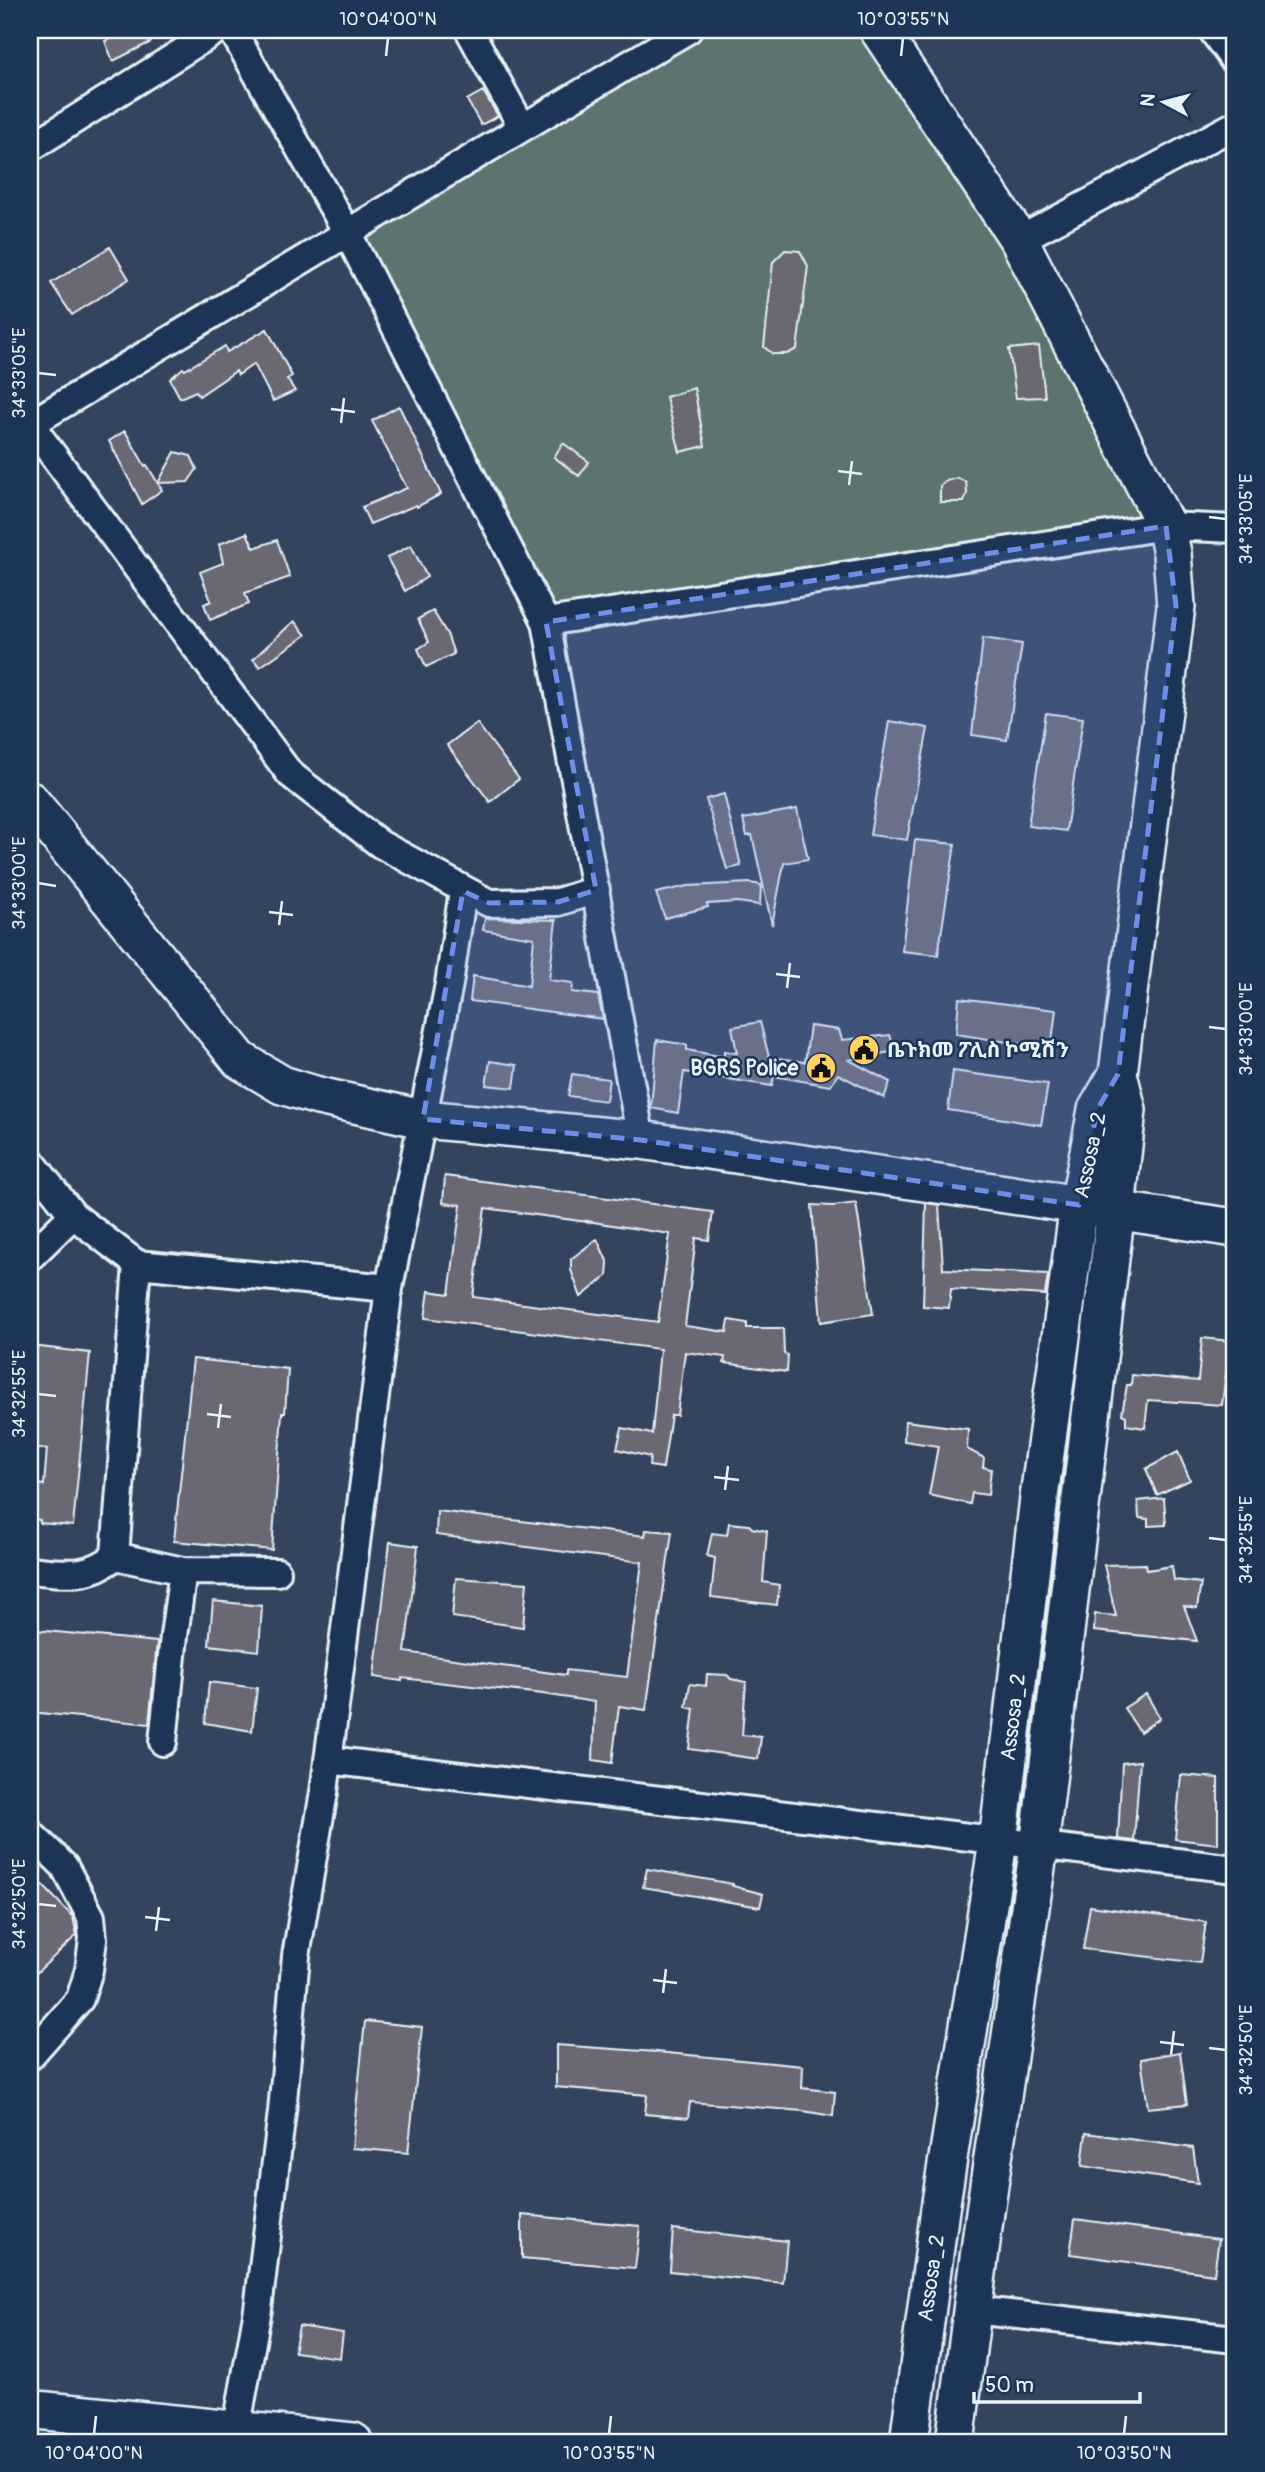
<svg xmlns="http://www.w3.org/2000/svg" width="1265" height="2472" font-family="Pangolin,'Noto Sans Ethiopic',sans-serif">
	<rect width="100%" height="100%" fill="#34445f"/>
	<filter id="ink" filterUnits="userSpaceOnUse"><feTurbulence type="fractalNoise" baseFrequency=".0143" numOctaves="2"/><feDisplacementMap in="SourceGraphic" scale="14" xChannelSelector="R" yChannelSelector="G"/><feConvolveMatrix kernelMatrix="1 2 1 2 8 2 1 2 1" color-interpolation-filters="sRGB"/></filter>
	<g filter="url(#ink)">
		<path fill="#5c736f" stroke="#a2b2b4" stroke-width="2" d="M680 30H882L1161 528 549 621 351 231Z"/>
		<path fill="#696773" stroke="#e8f1f8" stroke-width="2" fill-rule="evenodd" d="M128 30H143L151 42 113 61 105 41Z
			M483 91 498 116 481 125 467 100Z
			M110 247 129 279 72 315 51 283Z
			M785 250 800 251 808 266 797 349 787 354H773L764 347 773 262Z
			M267 329 292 376 287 379 295 391 273 401 254 364 238 375 236 371 199 396 196 391 180 398 170 379 183 368 185 370 225 346 227 352Z
			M1039 346 1045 397 1016 398 1009 349Z
			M694 388 705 446 680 452 666 397Z
			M399 406 441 494 417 507 416 505 370 524 362 507 407 488 372 421Z
			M125 431 145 466 147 465 162 490 142 504 109 441Z
			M563 443 589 462 579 476 554 457Z
			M175 452 191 456 197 469 188 482 158 483Z
			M957 478 966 482 967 493 964 502H940V486L946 481Z
			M247 533 254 548 277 540 290 577 245 593 249 604 210 620 204 604 211 601 200 572 223 563 219 544Z
			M411 545 427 577 405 591 387 558Z
			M433 611 447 634 454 654 426 667 418 649 429 642 418 619Z
			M294 621 306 635 260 667 253 659Z
			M983 638 1022 644 1007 740 972 735Z
			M1046 713 1083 718 1066 831 1028 826Z
			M889 721 928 728 907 840 870 835Z
			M477 723 519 779 490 802 447 745Z
			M724 794 741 866 727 869 706 799Z
			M797 809 808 859 784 863 772 925 752 835 747 836 743 819Z
			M915 840 955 844 938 955 902 951Z
			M750 883 761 885 760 905 737 902 707 904 708 907 665 918 656 893 688 886Z
			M485 918 556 920 549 980 573 983 572 992 598 995 603 1019 470 1001 473 976 529 986 534 938 483 930Z
			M959 998 1056 1010 1051 1049 956 1034Z
			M760 1022 769 1057 805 1062 810 1026 839 1030 842 1040 890 1035 895 1051 849 1060 890 1082 884 1098 838 1074 830 1086 774 1076 772 1086 684 1072 678 1113 651 1108 657 1040 687 1045V1050L724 1057V1051L737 1053 732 1027Z
			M490 1061 517 1065 514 1088 486 1085Z
			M953 1071 1048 1084 1041 1125 948 1110Z
			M572 1074 609 1079 606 1101 568 1096Z
			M445 1176 713 1212 709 1240 696 1238 685 1326 727 1332 729 1320 747 1323V1328H783L784 1354 788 1355 787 1372 724 1363 725 1357 685 1352 677 1415H671L663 1468 649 1466 650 1457 617 1449 622 1428 652 1434 660 1349 425 1318 429 1291 449 1294 461 1205 443 1203ZM485 1208 588 1222 587 1221 670 1234 658 1322 473 1297Z
			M856 1203 873 1314 821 1322 812 1205 833 1206Z
			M926 1203 939 1205 943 1269 1048 1274 1045 1295 951 1289 949 1308 923 1306Z
			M597 1239 608 1263 607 1276 581 1297 571 1270V1259Z
			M1202 1338 1230 1341 1222 1405 1148 1400 1145 1428 1126 1425V1416L1122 1414 1127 1385H1131L1132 1375 1198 1381Z
			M32 1346 90 1353 73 1526 40 1523V1520L30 1519V1483L44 1485 47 1449 30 1447Z
			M193 1359 288 1369 285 1413H282L272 1550 174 1541Z
			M905 1421 968 1429 967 1449 984 1458 983 1467 991 1469 988 1495 972 1493 970 1504 929 1495 938 1446 904 1441Z
			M1178 1452 1190 1480 1157 1495 1146 1469Z
			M1164 1498 1166 1525 1148 1526V1519L1139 1518 1138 1501Z
			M437 1511 645 1536 646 1530 672 1532 646 1710 619 1706 612 1763 593 1760 595 1702 543 1694 402 1678V1681L374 1677 390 1542 418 1546 405 1652 566 1675V1670L627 1677 642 1562 436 1535Z
			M729 1523 749 1525 752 1528 767 1531 763 1582 779 1585 777 1605 711 1597 715 1558 707 1556 712 1533 727 1535Z
			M1146 1564 1147 1570 1172 1566 1174 1580 1201 1583 1197 1608 1184 1606 1197 1641 1094 1631 1095 1614 1116 1616 1104 1565Z
			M456 1578 527 1583 523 1627 452 1617Z
			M213 1601 262 1606 259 1651 209 1645Z
			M36 1630 157 1642 149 1724 30 1712Z
			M707 1674 727 1675 731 1679 746 1682 742 1735 761 1737 758 1759 689 1749 694 1709 686 1707 690 1684 706 1686Z
			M209 1682 257 1688 252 1731 205 1723Z
			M1146 1694 1160 1718 1140 1732 1124 1708Z
			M1140 1761 1134 1841 1118 1839 1122 1763Z
			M1181 1775 1218 1778V1844L1175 1839Z
			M647 1869 733 1884V1886L763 1894 760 1907 643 1887Z
			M30 1872 73 1917 77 1935 30 1979Z
			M1090 1906 1206 1922 1200 1963 1083 1949Z
			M365 2021 422 2027 408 2153 352 2148Z
			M556 2045 657 2052 803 2066 802 2088 835 2092 833 2116 803 2111 690 2102 688 2118 645 2114 647 2095 556 2087Z
			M1180 2052 1187 2104 1148 2108 1141 2059Z
			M1086 2133 1193 2148 1198 2183 1082 2166Z
			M522 2215 640 2226 635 2268 522 2258Z
			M1075 2219 1219 2239 1214 2274 1070 2254Z
			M673 2229 787 2241 783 2283 670 2271Z
			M299 2326 343 2333 340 2358 294 2352Z"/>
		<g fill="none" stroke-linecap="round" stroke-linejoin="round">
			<g stroke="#e8f1f8" stroke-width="32">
				<path id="street" d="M232 30 348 234 546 622 641 1140
					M469 30 522 127
					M1212 30 1235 62
					M30 148 217 30
					M1019 240 1235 125
					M30 424 290 774 380 844 489 903 558 902 596 890
					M30 424C249 293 467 159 688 30
					M546 622 1166 526 1235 529
					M30 1160 73 1215 137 1264 389 1288
					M30 1257 73 1215
					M115 1556 183 1571 277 1572
					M30 1570C62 1573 88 1579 115 1556L137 1264
					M163 1742 174 1636 183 1571
					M328 1760 1235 1869
					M30 1833 64 1866 91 1917 93 1939 89 1970 80 1999 30 2056
					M973 2310 1235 2339
					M234 2442 258 2309 282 2112 296 1956 324 1792 389 1288 449 984 463 891"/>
			</g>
			<g stroke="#e8f1f8" stroke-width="42">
				<path id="secondary" d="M879 30 1019 240 1166 526 1172 553 1176 606 1118 1074 1127 1110 1116 1209 1039 1847 985 2212 955 2442
					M30 801 240 1060 282 1085 318 1096 423 1119 641 1140 1235 1228
					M30 2407 37 2410 353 2442
					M909 2442 940 2209 998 1842 1040 1490 1079 1205 1097 1110 1118 1074"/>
			</g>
			<use href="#street" stroke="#1d3557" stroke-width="26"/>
			<use href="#secondary" stroke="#1d3557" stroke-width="37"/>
		</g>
	</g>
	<path fill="#6e8fe5" fill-opacity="0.2" stroke="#6e8fe5" stroke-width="5" stroke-dasharray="14 9" stroke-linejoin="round" d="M1166 526 1176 606 1118 1074 1097 1110 1079 1205 641 1140 423 1119 463 891 489 903 558 902 596 890 546 622Z"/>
	<path fill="none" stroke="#e8f1f8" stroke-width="2.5" d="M386 56 388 38M901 56 903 38M38 373 56 375M331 409 355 412M341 423 344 398M838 471 862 474M849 485 852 461M1209 517 1226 519M38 883 56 886M269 912 293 915M279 925 282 901M776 974 800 977M787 988 790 963M1209 1027 1226 1029M38 1394 56 1396M207 1414 231 1417M218 1428 221 1404M714 1477 739 1480M725 1490 728 1466M1209 1538 1226 1540M38 1904 56 1906M145 1917 170 1920M156 1931 159 1907M653 1980 677 1983M663 1993 666 1969M1160 2042 1184 2045M1209 2048 1226 2050M1171 2055 1174 2031M94 2434 96 2416M609 2434 611 2416M1124 2434 1126 2416"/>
	<defs>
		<g id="civic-disc" transform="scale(1.575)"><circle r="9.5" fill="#ffd166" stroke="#1d3557"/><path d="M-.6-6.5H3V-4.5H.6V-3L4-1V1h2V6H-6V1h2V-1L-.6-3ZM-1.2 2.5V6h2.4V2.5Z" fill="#111"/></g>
	</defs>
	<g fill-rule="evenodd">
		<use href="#civic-disc" x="864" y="1050"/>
		<use href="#civic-disc" x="821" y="1068"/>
	</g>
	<g text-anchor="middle" stroke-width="5" stroke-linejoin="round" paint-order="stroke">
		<g font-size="21" font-weight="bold" fill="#e8f1f8" stroke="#1d3557" text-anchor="start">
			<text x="887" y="1057">ቤጉክመ ፖሊስ ኮሚሽን</text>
			<text x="798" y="1075" text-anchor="end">BGRS Police</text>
		</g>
		<g font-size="21" fill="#e8f1f8" stroke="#1d3557">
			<text transform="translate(1090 1155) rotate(-78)" y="7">Assosa_2</text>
			<text transform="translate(1013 1717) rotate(-83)" y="7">Assosa_2</text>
			<text transform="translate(931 2278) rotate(-82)" y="7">Assosa_2</text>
		</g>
	</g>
	<rect width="1265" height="2472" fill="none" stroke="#1d3557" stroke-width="77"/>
	<g transform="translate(1164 102) rotate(277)" stroke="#1d3557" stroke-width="5" paint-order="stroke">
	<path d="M0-5L12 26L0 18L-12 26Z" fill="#e8f1f8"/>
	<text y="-10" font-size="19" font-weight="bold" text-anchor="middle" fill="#e8f1f8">N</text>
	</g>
	<path d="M974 2392v10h166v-10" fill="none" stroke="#e8f1f8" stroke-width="3.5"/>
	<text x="985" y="2392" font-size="21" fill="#e8f1f8" stroke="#1d3557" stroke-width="5" paint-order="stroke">50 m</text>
	<rect x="38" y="38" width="1188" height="2396" fill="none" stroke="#e8f1f8" stroke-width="2.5"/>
	<g font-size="18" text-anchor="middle" fill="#e8f1f8">
		<text x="388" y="25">10°04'00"N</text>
		<text x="903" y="25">10°03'55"N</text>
		<text transform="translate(19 373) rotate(-90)" y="6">34°33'05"E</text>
		<text transform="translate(1246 519) rotate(-90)" y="6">34°33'05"E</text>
		<text transform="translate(19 883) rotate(-90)" y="6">34°33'00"E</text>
		<text transform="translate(1246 1029) rotate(-90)" y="6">34°33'00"E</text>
		<text transform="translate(19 1394) rotate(-90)" y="6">34°32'55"E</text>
		<text transform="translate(1246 1540) rotate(-90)" y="6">34°32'55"E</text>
		<text transform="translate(19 1904) rotate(-90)" y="6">34°32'50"E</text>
		<text transform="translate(1246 2050) rotate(-90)" y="6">34°32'50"E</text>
		<text x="94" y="2459">10°04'00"N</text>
		<text x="609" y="2459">10°03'55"N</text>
		<text x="1124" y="2459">10°03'50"N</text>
	</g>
</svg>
